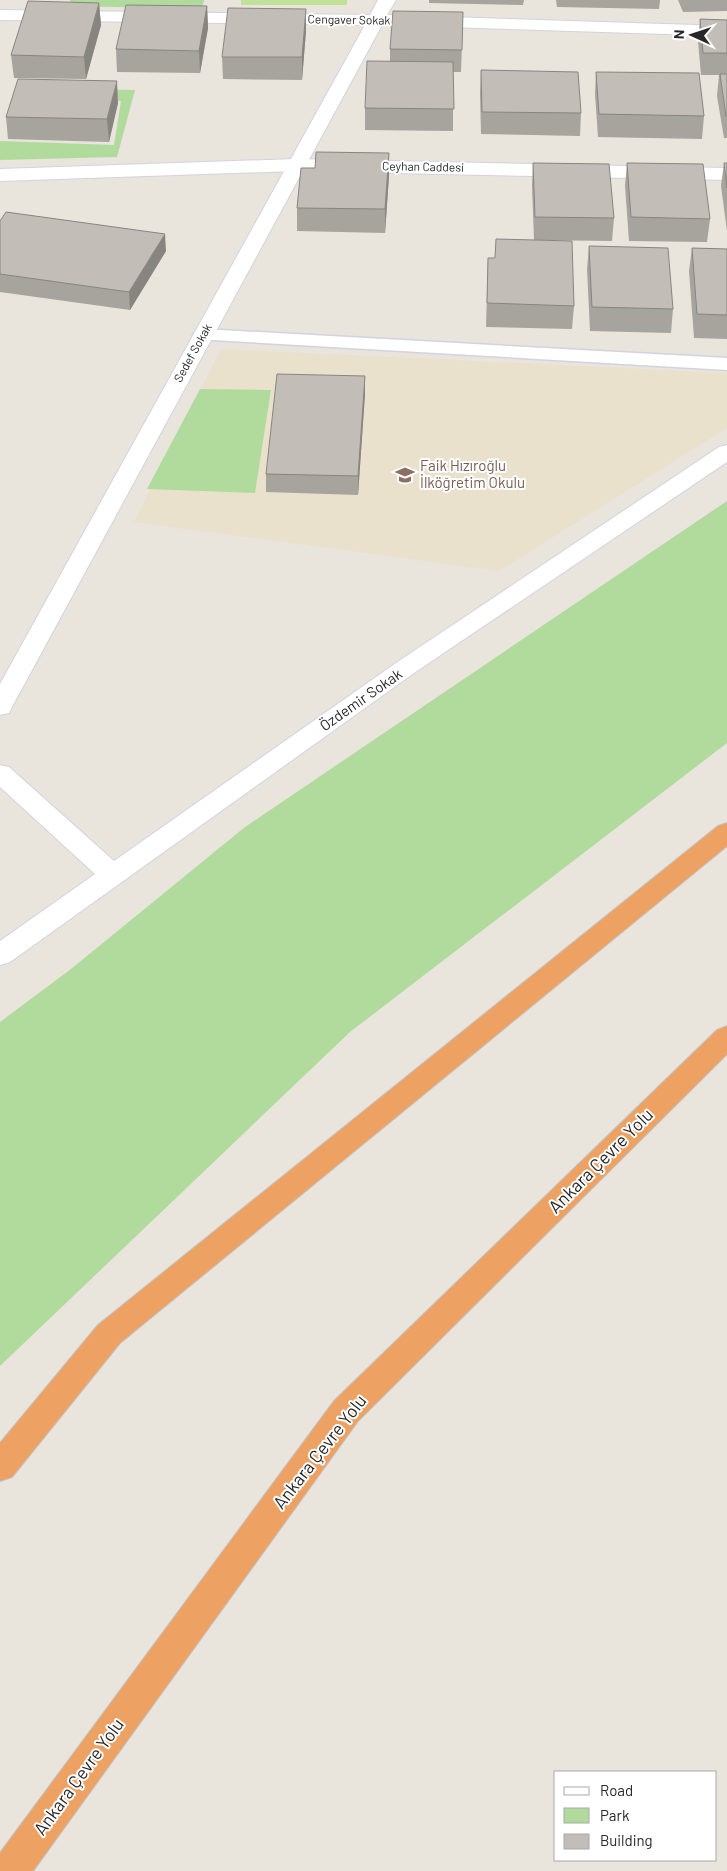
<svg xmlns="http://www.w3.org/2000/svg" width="727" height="1871" font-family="Barlow,sans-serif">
	<rect width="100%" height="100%" fill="#e9e4dc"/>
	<path fill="#e9e1cc" d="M221 349 727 373V428L499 571 134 522Z"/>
	<path fill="#b1db9d" d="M70 0H204L202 9 70 6Z
		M31 88 135 90 117 157 0 160V141L114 145 121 101 27 100Z
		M200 389 271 390 255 493 147 489Z
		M727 501V743L350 1032 0 1366V1022L71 969 245 827Z"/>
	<path fill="#c1e19a" d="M241 0H347V5H241Z"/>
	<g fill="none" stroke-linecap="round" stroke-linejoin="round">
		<g stroke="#d1d3e0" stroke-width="3">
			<path id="service" d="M203 329 727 358V370L196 339 193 335 196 331Z"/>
		</g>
		<g stroke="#d1d3e0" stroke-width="2">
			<path id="minor" d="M378 0H396L387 15 727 26V36L382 25 12 707 9 713 0 715V684L365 25 0 20V10L370 15Z"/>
		</g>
		<g stroke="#d1d3e0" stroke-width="2">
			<path id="tertiary" d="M296 159 727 168V180L296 171 0 181V169Z
				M727 445V462L414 673 10 962 0 965V941L95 874 0 787V765L9 767 114 861 396 663 719 447Z"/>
		</g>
		<g stroke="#c3c3c3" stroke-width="2">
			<path id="motorway" d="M727 823V846L120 1343 12 1477 0 1481V1443L98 1325 718 826Z
				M727 1026V1054L358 1421 33 1871H0V1853L334 1401 717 1030Z"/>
		</g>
		<use href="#service" fill="#fff" fill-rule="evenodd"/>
		<use href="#minor" fill="#fff" fill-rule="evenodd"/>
		<use href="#tertiary" fill="#fff" fill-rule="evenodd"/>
		<use href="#motorway" fill="#eda263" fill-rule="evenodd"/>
	</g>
	<path fill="#a7a39d" d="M429 0H524L523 5 429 3Z
		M556 0H660L659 9 557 7Z
		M678 0H727V11L683 12Z
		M99 3 101 25 86 79 14 78 11 55Z
		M207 6 208 28 200 73 117 72 116 49Z
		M306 9V31L302 80 223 79 222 57Z
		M463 12 461 72H453V131L365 130V108L390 61V49Z
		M700 19 727 20V138H724L717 96 719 75H701L698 41Z
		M481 70 581 113 580 136 481 134 480 93Z
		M596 72 704 116 702 139 598 137 595 94Z
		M118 103 109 142 8 139 6 117Z
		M389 153V176L385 233 297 231V208L315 168Z
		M533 163 614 218 612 241 534 240 532 186Z
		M627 163 710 219 707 242 629 241 625 186Z
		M724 163H727V231L721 186Z
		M0 221 166 251 130 310 0 292Z
		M589 246 673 309 671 333 590 331 587 269Z
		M692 248 727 249V339L694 338 689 271Z
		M488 258H495L574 306 572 329 486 327Z
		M365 376V394L358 495 266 492V474Z"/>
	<path fill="#888580" d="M99 3 101 25 86 79 84 57Z
		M207 6 208 28 200 73 199 51Z
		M306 9V31L302 80V57Z
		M117 81 118 103 109 142 107 119Z
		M389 153V176L385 233V209Z
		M165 234 166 251 130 310 129 292Z
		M365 376V394L358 495V476Z"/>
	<path fill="#c2beb7" stroke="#888580" d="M28 1 99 3 84 57 11 55Z
		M126 5 207 6 199 51 116 49Z
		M228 8 306 9 302 57H222Z
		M393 11 463 12 462 50 390 49Z
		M700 19 727 20V53H703Z
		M367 61 453 62 454 109 365 108Z
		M481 70 578 72 581 113 482 112Z
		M596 72 699 73 704 116 599 114Z
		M720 74H727V116H726Z
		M18 79 117 81 107 119 6 117Z
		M316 152 389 153 385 209 297 208 301 168H315Z
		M533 163 609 164 614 218 535 217Z
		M627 163 703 164 710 219 631 217Z
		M724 163H727V188Z
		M6 212 165 234 129 292 0 274V221Z
		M496 239 572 241 574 306 487 303 488 258H495Z
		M589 246 668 248 673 309 592 307Z
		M692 248 727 249V315L697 314Z
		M277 374 365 376 358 476 266 474Z"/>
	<defs>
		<g id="school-bare" transform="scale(1.5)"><path d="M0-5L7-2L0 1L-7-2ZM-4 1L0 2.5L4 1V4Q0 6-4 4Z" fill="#8d6e63" stroke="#fff" stroke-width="2.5" paint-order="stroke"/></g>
	</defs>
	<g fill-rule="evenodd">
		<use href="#school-bare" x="405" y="475"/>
	</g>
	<g text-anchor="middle" stroke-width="4" stroke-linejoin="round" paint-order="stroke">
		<g font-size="12" fill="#282828" stroke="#fff">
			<text transform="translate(349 20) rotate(1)" y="4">Cengaver Sokak</text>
			<text transform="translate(423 167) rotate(1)" y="4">Ceyhan Caddesi</text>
			<text transform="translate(193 353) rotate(-61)" y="4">Sedef Sokak</text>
		</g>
		<g font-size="15" fill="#785e54" stroke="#fff" text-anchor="start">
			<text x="420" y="471">Faik Hızıroğlu<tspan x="420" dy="17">İlköğretim Okulu</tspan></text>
		</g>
		<g font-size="15" fill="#282828" stroke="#fff">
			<text transform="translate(361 700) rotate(-35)" y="5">Özdemir Sokak</text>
		</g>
		<g font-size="18" fill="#282828" stroke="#fff">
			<text transform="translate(601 1161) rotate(-45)" y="6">Ankara Çevre Yolu</text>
			<text transform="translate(320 1452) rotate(-52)" y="6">Ankara Çevre Yolu</text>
			<text transform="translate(79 1777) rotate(-54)" y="6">Ankara Çevre Yolu</text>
		</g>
	</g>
	<rect x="554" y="1771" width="162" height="90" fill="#ffffff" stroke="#a9a9a9"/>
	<rect x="564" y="1787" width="25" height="8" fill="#ffffff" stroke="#a9a9a9"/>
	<text x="600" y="1796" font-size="15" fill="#282828">Road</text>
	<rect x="564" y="1808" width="25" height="15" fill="#b1db9d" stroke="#a9a9a9"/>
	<text x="600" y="1821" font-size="15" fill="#282828">Park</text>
	<rect x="564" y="1834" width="25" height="15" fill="#c2beb7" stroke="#a9a9a9"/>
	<text x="600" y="1846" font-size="15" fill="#282828">Building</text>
	<g transform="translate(692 35) rotate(273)" stroke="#ffffff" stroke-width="4" paint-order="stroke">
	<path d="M0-4L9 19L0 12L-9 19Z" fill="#282828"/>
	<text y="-8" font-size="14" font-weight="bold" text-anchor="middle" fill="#282828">N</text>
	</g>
</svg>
